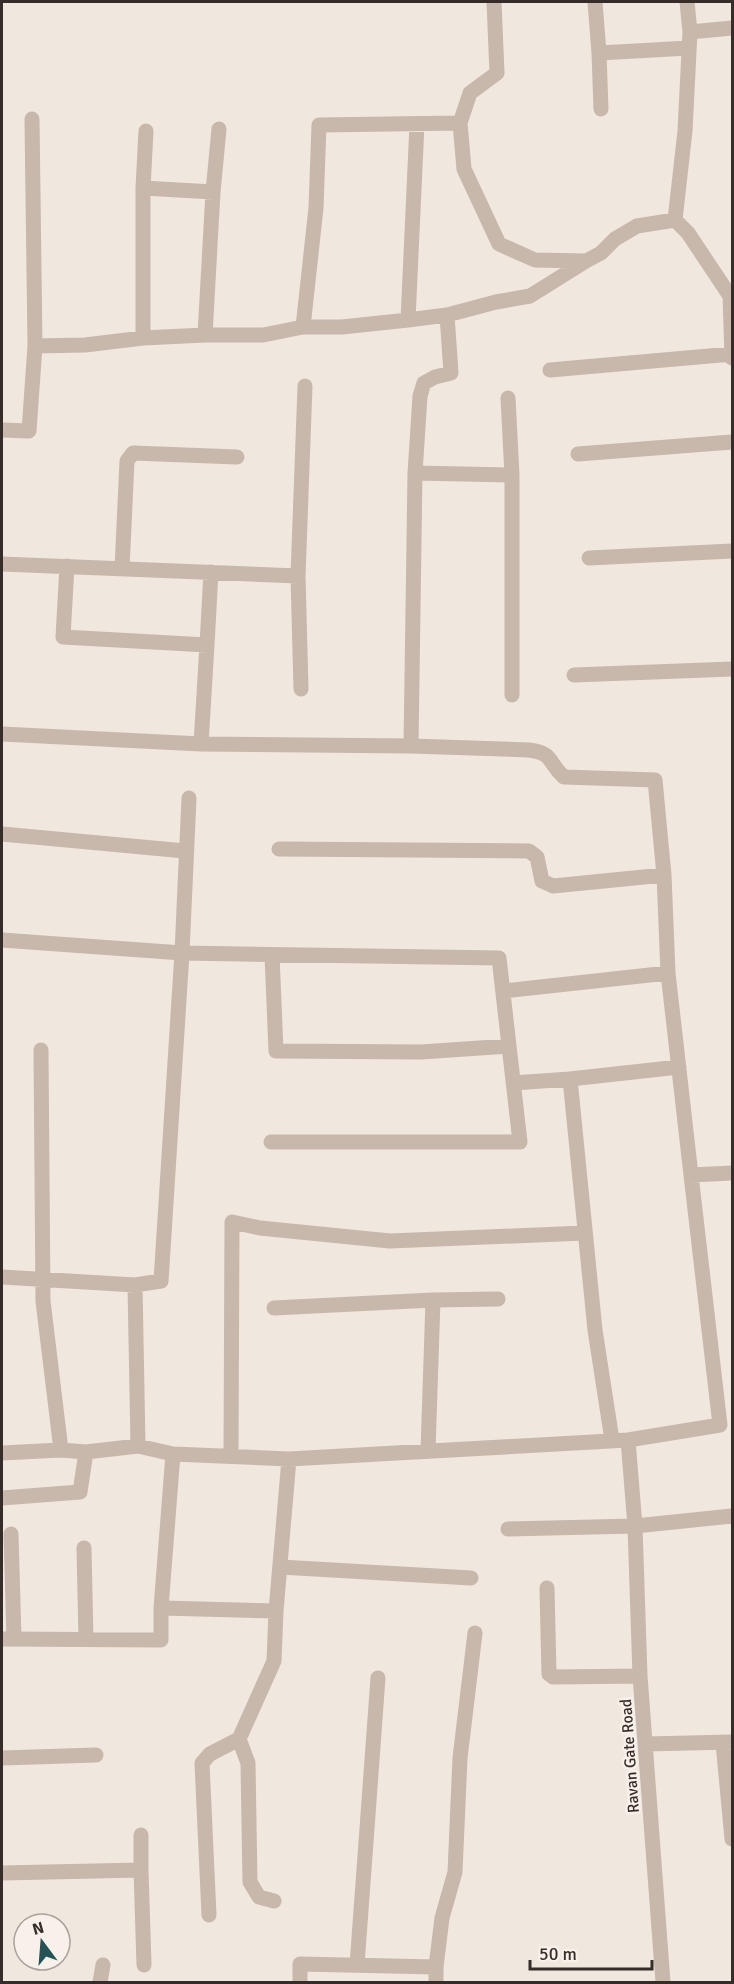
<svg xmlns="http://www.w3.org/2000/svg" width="734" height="1984" font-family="Signika,sans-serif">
	<rect width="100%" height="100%" fill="#f0e7de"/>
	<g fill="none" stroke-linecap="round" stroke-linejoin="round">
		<path stroke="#c8b7ab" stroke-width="15" d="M494 2 497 73 470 93 460 123 464 169 499 244 535 260 586 261 601 253 615 239 637 226 675 220
			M595 2 599 53 689 48
			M687 2 690 32 732 28
			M690 32 685 131 675 220 688 233 730 296 732 358
			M599 53 601 109
			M143 188 213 192
			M447 315 496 302 530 296 586 261
			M408 320 447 315 451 373 435 377 424 383 420 396 415 473 411 746
			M303 327 316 208 319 125 460 123
			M205 335 213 192 219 129
			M143 338V188L146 131
			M35 346 85 345 143 338 205 335H263L303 327H342L408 320 417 124
			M550 370 732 354
			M508 398 512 475V695
			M2 430 29 431 35 346 32 119
			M578 454 732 442
			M415 473 512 475
			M589 558 732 551
			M2 564 298 576 301 689
			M67 566 63 637 207 645 211 572
			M122 569 127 461 133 453 237 457
			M298 576 305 386
			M574 675 732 669
			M2 734 201 744 411 746 529 750C554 753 548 763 564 777L655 780 664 875 668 973 691 1175
			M201 744 207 645
			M2 834 185 851
			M279 849 529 851 537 857 542 881 553 886 664 875
			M2 940 182 953 499 958 520 1142H271
			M272 955 276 1051 421 1052 509 1046
			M503 991 668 973
			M513 1083 570 1079
			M2 1277 135 1285
			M274 1308 433 1300
			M612 1440 595 1330 570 1079 679 1067
			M628 1440 720 1425 691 1175 732 1173
			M138 1446 135 1285 161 1281 182 953 189 798
			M428 1451 433 1300 498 1299
			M2 1453 61 1450 43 1301 41 1050
			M173 1454 289 1459
			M231 1456 232 1222 260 1228 390 1241 584 1233
			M2 1498 80 1492 86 1452
			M508 1529 635 1526 732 1516
			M11 1534 14 1639
			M84 1548 86 1640
			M280 1567 471 1578
			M547 1588 549 1674 553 1677 640 1676
			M161 1608 276 1611
			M2 1639 161 1640V1608L173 1454 138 1446 86 1452 61 1450
			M239 1739 248 1763 250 1882 259 1897 274 1901
			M723 1743 732 1839
			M646 1744 732 1742
			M2 1758 96 1755
			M141 1835V1870
			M2 1873 141 1870 144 1965
			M209 1915 202 1763 210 1754 239 1739 274 1661 276 1611 289 1459 628 1440 635 1526 640 1676 663 1982
			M357 1965 378 1678
			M100 1982 103 1965
			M300 1982V1964L436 1967
			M436 1982V1967L442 1918 455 1872 460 1758 475 1633"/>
	</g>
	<g text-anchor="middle" stroke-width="5" stroke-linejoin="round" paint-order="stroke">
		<g font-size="16" fill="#362d2a" stroke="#f8f1ea">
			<text transform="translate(629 1756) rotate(-94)" y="6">Ravan Gate Road</text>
		</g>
	</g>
	<rect width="734" height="1984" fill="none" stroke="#362d2a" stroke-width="6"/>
	<g transform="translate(42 1942) rotate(344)"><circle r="28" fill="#f8f1ea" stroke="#aaa39d" stroke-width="1.5"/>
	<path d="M0-4.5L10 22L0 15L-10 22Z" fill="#235354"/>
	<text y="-9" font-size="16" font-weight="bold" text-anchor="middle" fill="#362d2a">N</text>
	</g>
	<path d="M530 1960v9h122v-9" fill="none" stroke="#362d2a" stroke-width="3"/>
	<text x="539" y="1960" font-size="18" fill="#362d2a" stroke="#f8f1ea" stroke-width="4.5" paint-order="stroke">50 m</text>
</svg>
